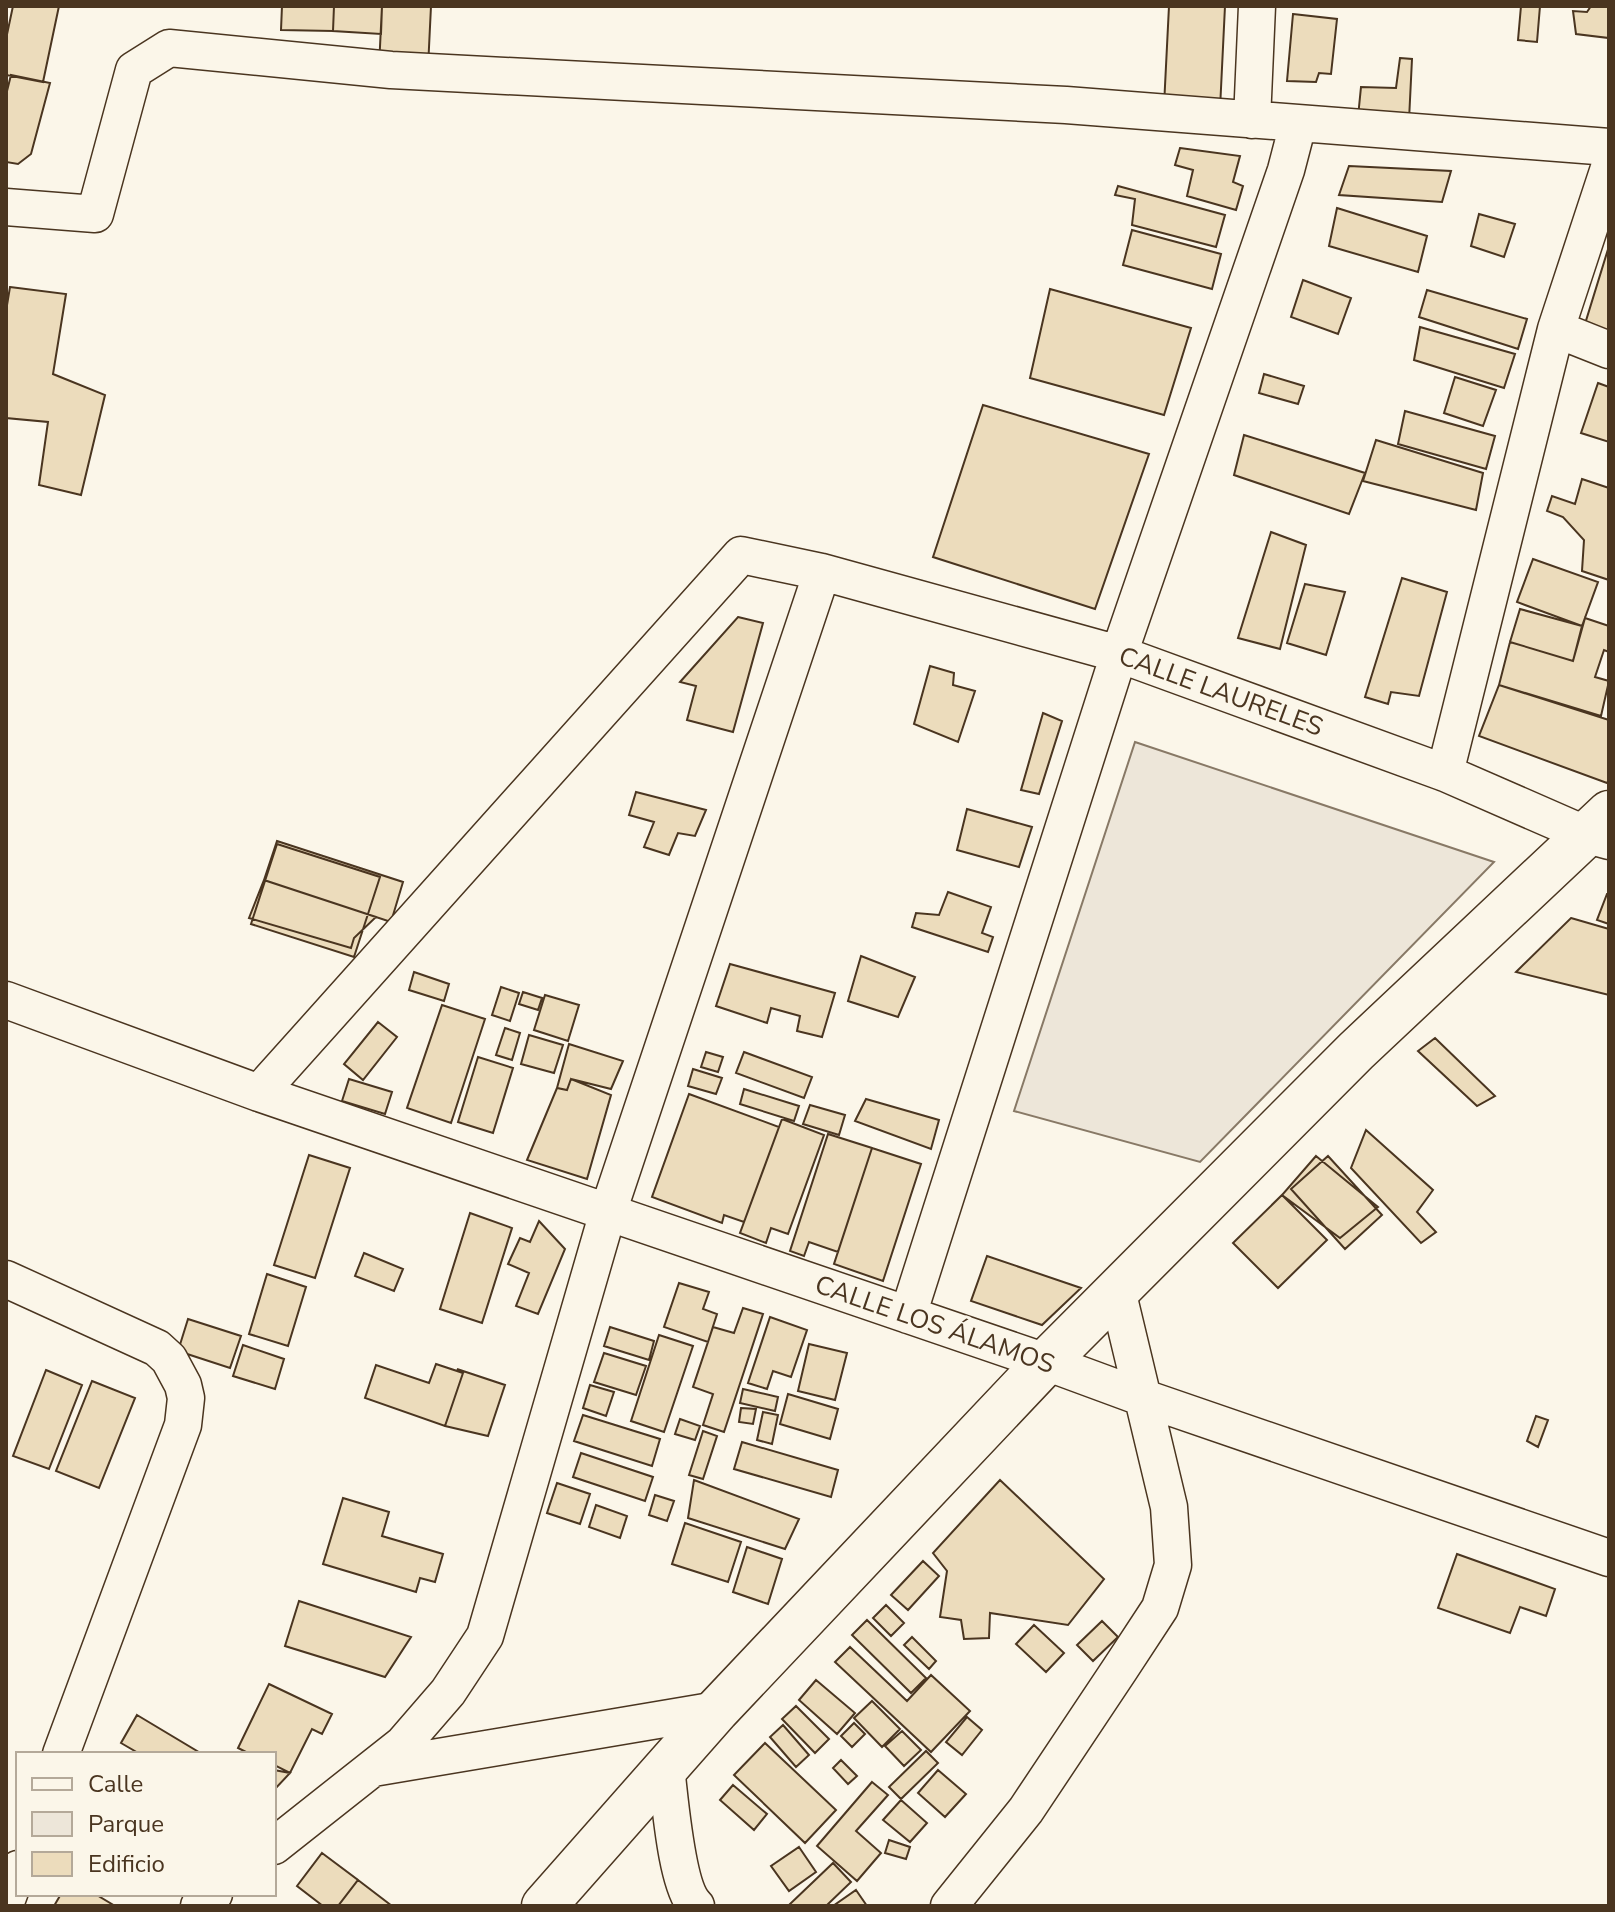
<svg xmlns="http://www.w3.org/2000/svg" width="1615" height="1912" font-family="'Nunito Sans',sans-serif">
	<rect width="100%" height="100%" fill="#fbf6e9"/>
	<path fill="#ede6d9" stroke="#887966" stroke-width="2" d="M1135 742 1494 862 1200 1162 1014 1111Z"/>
	<path fill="#ecdcbc" stroke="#4a3520" stroke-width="2" d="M13 6H59L43 82 6 75V39Z
		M282 6H334L333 31 281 30Z
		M334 6H382L381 34 333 31Z
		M382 6H431L428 68 379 67Z
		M1169 6H1225L1220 109 1164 106Z
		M1521 6H1540L1537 42 1518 40Z
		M1591 6H1609V38L1576 34 1573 11 1587 12Z
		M1293 14 1337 19 1331 74 1319 73 1316 82 1287 81Z
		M1400 58 1412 59 1409 120 1358 117 1361 87 1396 88Z
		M11 75 50 83 31 154 18 164 6 162V95Z
		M1180 148 1240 156 1233 182 1243 186 1236 210 1187 196 1193 170 1175 165Z
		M1349 166 1451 171 1442 202 1339 195Z
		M1118 186 1225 215 1216 247 1132 225 1135 199 1115 195Z
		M1337 208 1427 236 1418 272 1329 246Z
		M1479 214 1515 224 1504 257 1471 246Z
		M1132 230 1221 254 1212 289 1123 265Z
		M1609 246V333L1585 324Z
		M1303 280 1351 298 1338 334 1291 317Z
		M10 287 66 294 53 374 105 395 81 495 39 485 48 422 6 418V311Z
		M1050 289 1191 328 1164 415 1030 378Z
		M1427 290 1527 319 1518 349 1419 317Z
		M1420 327 1515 354 1504 388 1414 360Z
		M1264 374 1304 386 1298 404 1259 393Z
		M1455 377 1496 390 1483 426 1444 413Z
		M1598 383 1609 387V442L1581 433Z
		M983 405 1149 454 1095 609 933 557Z
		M1405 411 1495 436 1486 469 1398 444Z
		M1244 435 1365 473 1349 514 1234 475Z
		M1376 440 1483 473 1476 510 1363 481Z
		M1582 479 1609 488V580L1582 571 1584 540 1563 517 1547 511 1552 496 1575 504Z
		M1271 532 1306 545 1280 649 1238 638Z
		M1533 559 1598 582 1582 626 1517 602Z
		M1402 578 1447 592 1419 696 1391 692 1388 704 1365 697Z
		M1305 584 1345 592 1326 655 1287 643Z
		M1520 609 1582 626 1573 661 1510 642Z
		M738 617 763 623 733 732 687 720 696 686 680 682Z
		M1585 618 1609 626V652L1604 650 1595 677 1609 681 1601 716 1499 685 1510 642 1573 661Z
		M930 666 954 673 953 685 975 691 958 742 914 724Z
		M1499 685 1609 720V780L1607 783 1479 736Z
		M1043 713 1062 721 1039 794 1021 790Z
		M636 792 706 810 695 836 678 833 669 855 644 847 654 822 629 815Z
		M967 809 1032 827 1019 867 957 850Z
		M277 841 403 882 391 922 264 880Z
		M277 844 380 877 354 957 251 924Z
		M264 880 376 917 354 938 351 948 249 918Z
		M948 892 991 907 982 933 993 937 988 952 912 927 916 913 939 915Z
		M1607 894H1609V924L1597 920Z
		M1571 918 1609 929V995L1516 972Z
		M861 956 915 977 898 1017 848 1001Z
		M730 964 835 993 822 1037 797 1031 800 1016 771 1008 767 1023 716 1006Z
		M414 972 449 984 444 1001 409 990Z
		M501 987 519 993 510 1021 492 1015Z
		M523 992 542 998 538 1010 519 1004Z
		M545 995 579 1005 568 1041 534 1030Z
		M442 1005 485 1019 451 1123 407 1108Z
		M378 1022 397 1037 363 1080 344 1064Z
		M505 1028 520 1033 512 1060 496 1055Z
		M529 1035 563 1045 554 1073 521 1064Z
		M1435 1038 1495 1096 1477 1106 1418 1051Z
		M569 1044 623 1061 611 1089 571 1079 567 1090 557 1088Z
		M706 1052 723 1057 718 1072 701 1067Z
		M744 1052 812 1077 804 1098 736 1073Z
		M478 1057 513 1068 493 1133 458 1122Z
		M693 1069 722 1078 716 1094 688 1086Z
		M349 1079 392 1092 385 1114 342 1101Z
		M571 1079 611 1095 587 1179 527 1160 557 1088 567 1090Z
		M744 1089 799 1106 794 1121 740 1104Z
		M689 1094 779 1127 744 1222 724 1215 722 1223 652 1197Z
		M866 1099 939 1120 931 1149 855 1121Z
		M810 1105 845 1115 839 1135 803 1124Z
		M782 1119 824 1135 788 1234 771 1228 766 1243 740 1233Z
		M1366 1130 1433 1190 1417 1212 1436 1232 1421 1243 1351 1168Z
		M828 1134 872 1148 838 1252 809 1242 804 1256 790 1251Z
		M872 1148 921 1164 883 1281 834 1264Z
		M309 1155 350 1168 315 1278 274 1265Z
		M1316 1156 1378 1207 1340 1238 1282 1195Z
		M1328 1156 1382 1215 1345 1249 1291 1189Z
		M1282 1195 1327 1240 1278 1288 1233 1243Z
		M470 1213 512 1228 482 1323 440 1309Z
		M539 1221 565 1249 538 1314 516 1306 529 1273 508 1264 520 1238 530 1242Z
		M364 1253 403 1269 394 1291 355 1276Z
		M987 1256 1081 1288 1042 1325 971 1301Z
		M267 1274 306 1287 288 1346 249 1334Z
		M679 1283 709 1292 703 1309 717 1314 708 1342 664 1327Z
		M743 1308 763 1314 724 1432 703 1425 713 1394 693 1387 713 1327 734 1333Z
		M770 1317 807 1330 791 1377 773 1371 767 1389 748 1383Z
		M188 1319 241 1336 230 1368 178 1351Z
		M610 1327 654 1341 649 1360 604 1346Z
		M659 1335 693 1346 664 1432 631 1421Z
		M809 1344 847 1353 835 1400 798 1391Z
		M243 1345 284 1359 275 1389 233 1376Z
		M604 1353 646 1366 636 1395 594 1382Z
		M436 1364 463 1373 445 1426 365 1398 376 1365 429 1383Z
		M457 1369 505 1385 488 1436 445 1426 463 1373Z
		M46 1370 82 1385 49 1469 13 1456Z
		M92 1381 135 1398 99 1488 56 1471Z
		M590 1385 614 1392 606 1416 583 1408Z
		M743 1389 778 1397 775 1411 740 1403Z
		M788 1394 838 1409 830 1439 780 1424Z
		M741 1408 756 1409 753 1424 739 1422Z
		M763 1412 778 1415 772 1444 757 1440Z
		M583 1415 660 1439 652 1466 574 1441Z
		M1536 1416 1548 1420 1538 1447 1527 1441Z
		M680 1419 700 1426 695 1440 675 1434Z
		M703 1431 717 1436 703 1479 689 1475Z
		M742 1442 838 1470 831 1497 734 1469Z
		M581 1453 653 1477 645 1501 573 1477Z
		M694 1480 799 1519 785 1549 688 1518Z
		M1000 1480 1104 1579 1068 1625 990 1613 989 1638 964 1639 961 1620 940 1617 947 1571 933 1553Z
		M557 1483 590 1494 580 1524 547 1513Z
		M655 1495 674 1501 667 1521 649 1515Z
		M343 1498 389 1512 382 1536 443 1554 435 1582 420 1578 416 1592 323 1564Z
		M596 1505 627 1516 620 1538 589 1527Z
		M685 1523 741 1542 728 1582 672 1564Z
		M747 1547 782 1559 768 1604 733 1592Z
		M1457 1554 1555 1589 1546 1616 1520 1607 1510 1633 1438 1608Z
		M923 1561 939 1576 908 1610 891 1595Z
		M299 1601 411 1637 385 1677 285 1646Z
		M886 1605 904 1623 891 1636 873 1618Z
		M867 1620 926 1678 911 1693 852 1635Z
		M1102 1621 1118 1637 1093 1661 1077 1645Z
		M1034 1625 1064 1653 1046 1672 1016 1644Z
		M912 1637 936 1661 929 1669 904 1645Z
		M850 1647 907 1701 931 1675 970 1711 931 1752 835 1662Z
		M816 1680 855 1713 837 1734 799 1700Z
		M269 1684 332 1714 322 1734 312 1729 290 1773 274 1765V1754H250L238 1748Z
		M872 1701 900 1729 882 1747 854 1718Z
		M796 1706 829 1739 815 1753 782 1719Z
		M137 1715 202 1754H140L121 1743Z
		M967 1717 982 1730 962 1755 946 1742Z
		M854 1723 865 1734 852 1747 841 1736Z
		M783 1725 809 1755 796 1767 770 1737Z
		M902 1731 921 1750 904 1766 885 1746Z
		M765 1743 836 1810 805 1843 734 1775Z
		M926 1751 938 1763 901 1799 889 1787Z
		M841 1760 857 1776 848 1784 833 1768Z
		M274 1770 290 1773 274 1790Z
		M938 1770 966 1794 945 1817 918 1793Z
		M872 1782 888 1795 856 1831 881 1853 857 1881 817 1846Z
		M733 1785 767 1814 754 1830 720 1800Z
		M901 1800 927 1823 910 1842 883 1820Z
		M889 1840 910 1847 906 1859 885 1853Z
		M799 1847 816 1872 789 1891 771 1866Z
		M322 1853 358 1880 338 1906H323L297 1886Z
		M833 1863 851 1882 826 1906H792L790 1904Z
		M358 1880 392 1906H338Z
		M856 1890 867 1906H833Z
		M61 1894H95L115 1906H54Z"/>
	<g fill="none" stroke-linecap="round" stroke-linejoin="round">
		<g stroke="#4a3520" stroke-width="39">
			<path id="street" d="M1252 120 1257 6
				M6 207 95 214 134 70 169 48 391 70 1066 105 1609 147
				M1556 329 1609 350
				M1445 773 1556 329 1609 168
				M6 1000 259 1093 1046 1362 1141 1397 1609 1558
				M259 1093 741 555 822 572 1119 654 1445 773 1587 835 1609 841
				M6 1279 157 1348 169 1359 183 1385 186 1398 183 1425 61 1754
				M908 1315 1119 654 1286 170 1298 124
				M373 1768 717 1710
				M666 1768C670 1798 676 1887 696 1906
				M274 1846 403 1744 448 1692 485 1636 608 1212 822 572
				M6 1902 18 1869
				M199 1906 214 1894
				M949 1906 1026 1810 1120 1669 1160 1608 1173 1565 1169 1507 1117 1290"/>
		</g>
		<g stroke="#4a3520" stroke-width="47">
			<path id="secondary" d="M544 1906 717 1710 1046 1362 1356 1051 1609 813"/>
		</g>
		<use href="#street" stroke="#fbf6e9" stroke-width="36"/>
		<use href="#secondary" stroke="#fbf6e9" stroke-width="44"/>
	</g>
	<g text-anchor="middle" stroke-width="6" stroke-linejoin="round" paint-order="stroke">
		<g font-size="26" fill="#4a3520" stroke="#fbf6e9">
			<text transform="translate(1221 691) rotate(20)" y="9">CALLE LAURELES</text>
			<text transform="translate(935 1324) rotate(19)" y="9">CALLE LOS ÁLAMOS</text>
		</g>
	</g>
	<rect width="1615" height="1912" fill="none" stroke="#4a3520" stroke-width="16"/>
	<rect x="16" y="1752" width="260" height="144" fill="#fbf6e9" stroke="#b4a999" stroke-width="2"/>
	<rect x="32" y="1778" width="40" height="12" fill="#fbf6e9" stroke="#b4a999" stroke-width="2"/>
	<text x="88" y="1792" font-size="24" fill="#4a3520">Calle</text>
	<rect x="32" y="1812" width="40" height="24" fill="#ede6d9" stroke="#b4a999" stroke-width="2"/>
	<text x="88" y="1832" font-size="24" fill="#4a3520">Parque</text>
	<rect x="32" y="1852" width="40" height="24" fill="#ecdcbc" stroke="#b4a999" stroke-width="2"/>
	<text x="88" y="1872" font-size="24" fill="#4a3520">Edificio</text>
</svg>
